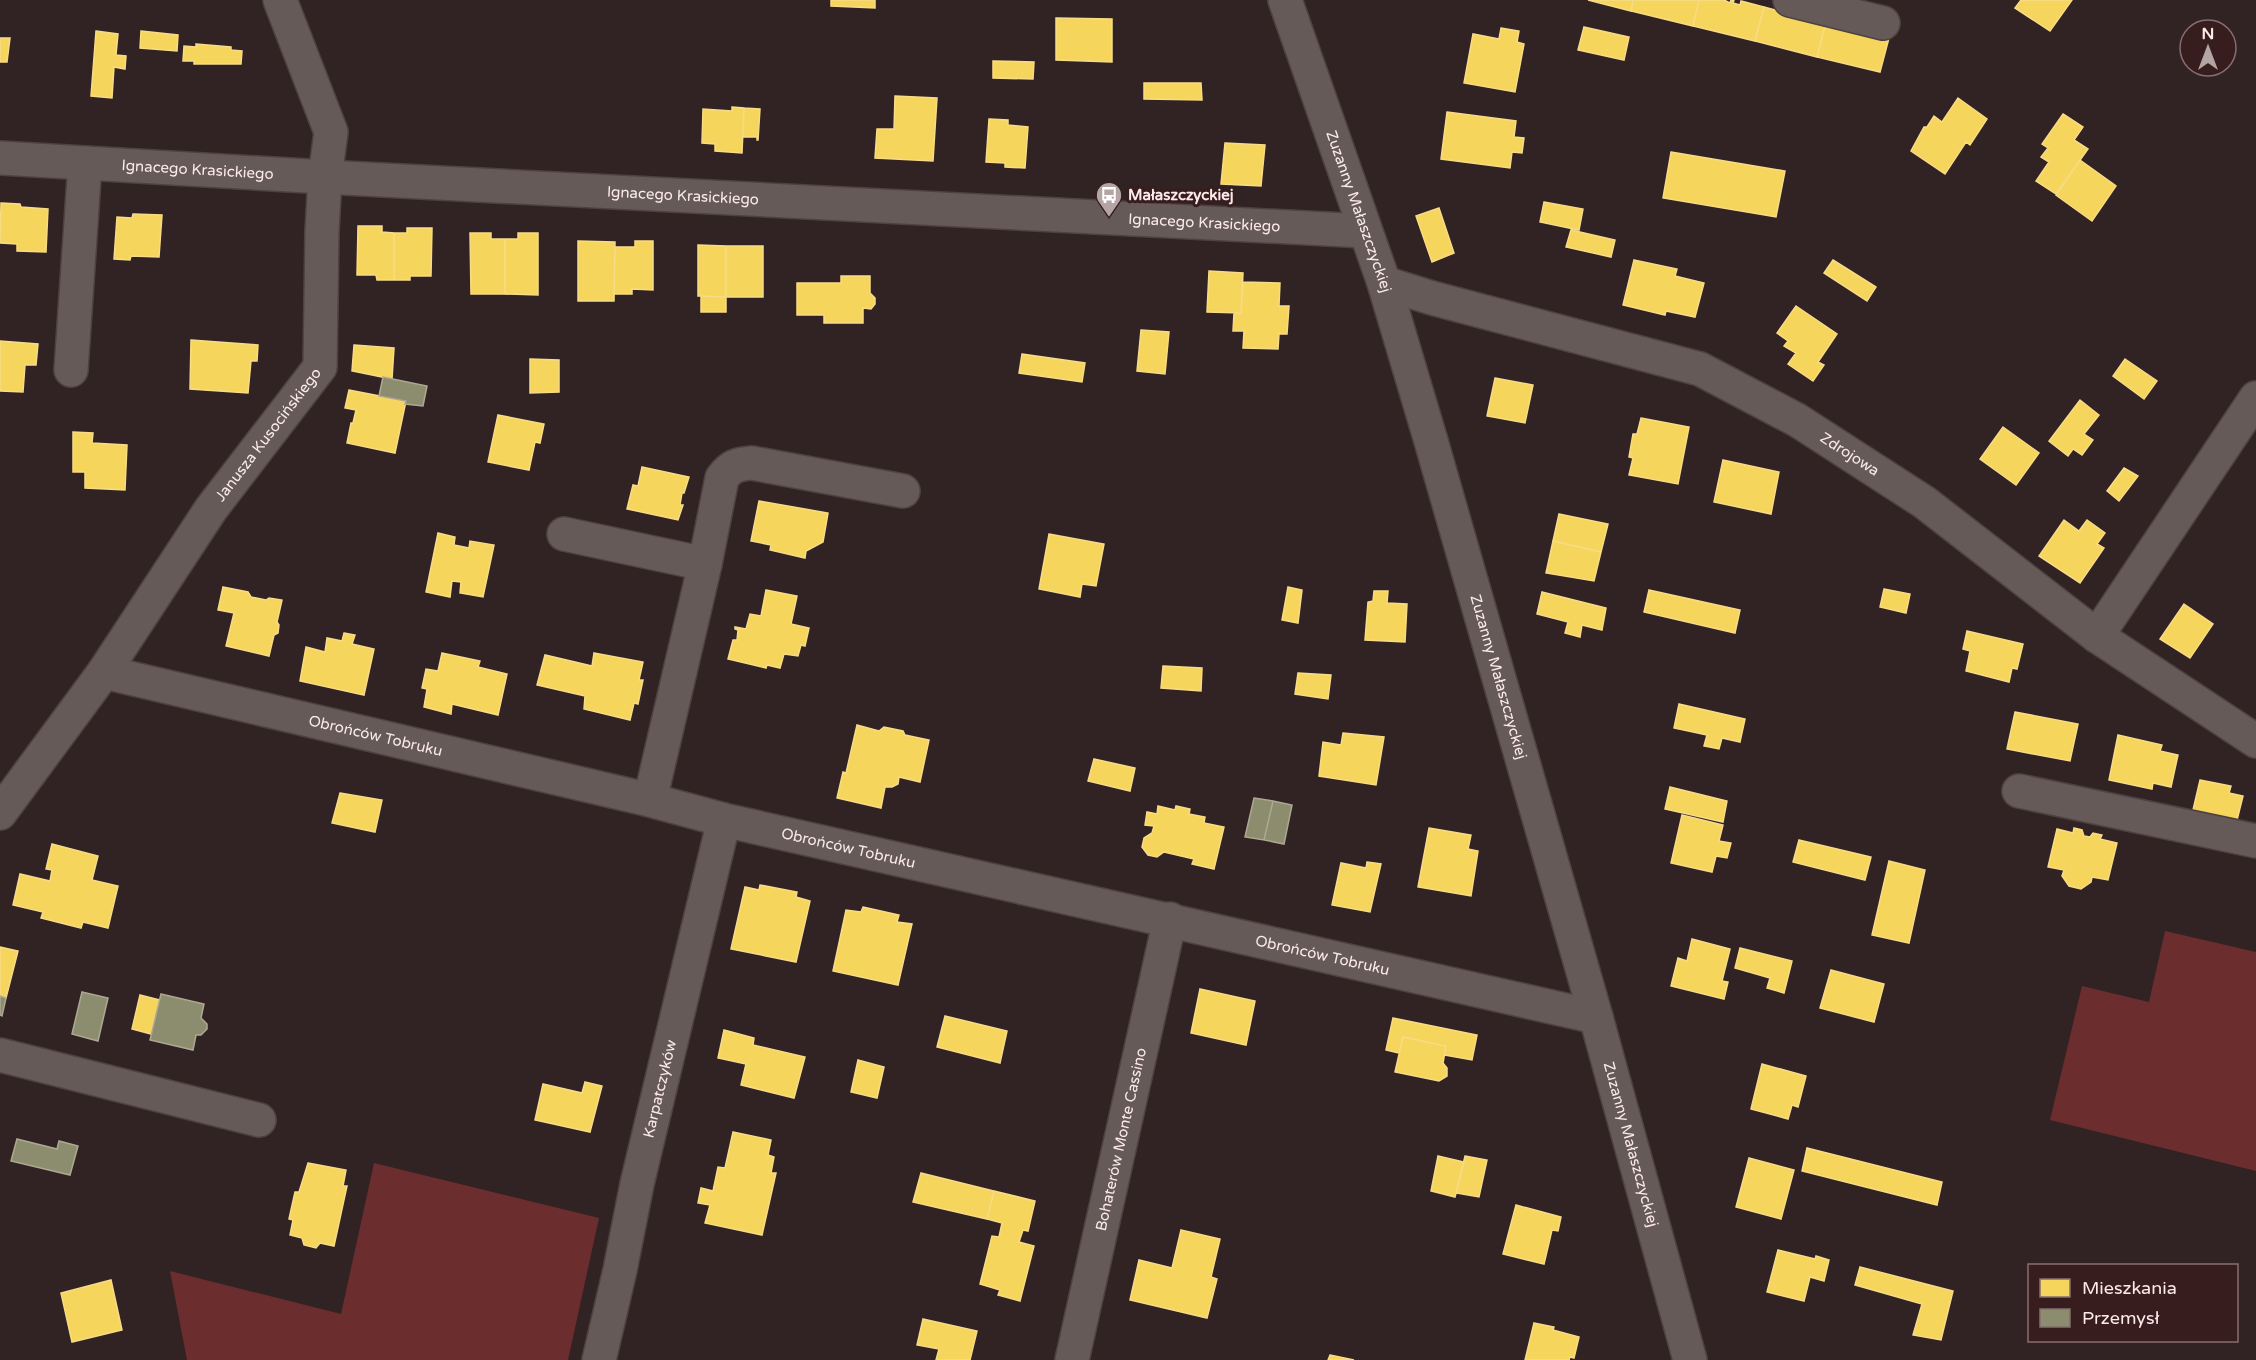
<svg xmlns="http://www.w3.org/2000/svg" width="2256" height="1360" font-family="'Varela Round',sans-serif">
	<rect width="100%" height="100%" fill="#312323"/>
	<path fill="#6b2d2e" d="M2165 931 2256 952V1171L2050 1120 2082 986 2149 1002Z
		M374 1163 599 1218 568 1360H187L170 1271 341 1314Z"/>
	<path fill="#f6d55c" stroke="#f8db86" stroke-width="1.5" d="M831 0H875V8L831 6Z
		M1588 0H1633L1631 11Z
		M1633 0H1699L1693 26 1631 11Z
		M1699 0H1724L1730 3 1731 0H1734L1733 3 1740 5 1741 1 1764 7 1755 41 1693 26Z
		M2021 0H2072L2050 31 2015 8Z
		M1764 7 1786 13V16L1792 18 1793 14 1796 15 1795 19 1802 20 1803 17 1826 22 1817 57 1755 41Z
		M1056 18 1112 19V62L1056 60Z
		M1826 22 1849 28 1848 32 1855 33V30L1858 31 1857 34 1864 36 1865 32 1889 38 1880 72 1817 57Z
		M1584 27 1629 37 1624 60 1578 50Z
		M1501 28 1519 31 1517 42 1524 44 1515 92 1464 83 1473 34 1499 39Z
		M96 31 118 34 116 55 126 56 125 69 114 67 112 98 91 96Z
		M141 31 178 35 177 51 140 48Z
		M0 38H10L7 62H0Z
		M196 44 231 47V50L242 51 241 64H194V61H183L184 46 196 47Z
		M993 61 1034 62 1033 79 993 78Z
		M1144 83H1201L1202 100 1144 99Z
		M895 96 937 98 933 161 875 158 877 129H894Z
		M1958 98 1987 119 1970 145 1966 142 1945 174 1911 151 1924 127H1927L1934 116 1942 122Z
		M732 107 744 108 742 153 715 151V144L702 143 703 109 732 111Z
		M744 108 760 109 758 140H757V137H743Z
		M1447 112 1516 121 1514 137 1524 138 1522 153 1512 152 1510 168 1441 159Z
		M2063 114 2083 127 2074 140 2088 149 2056 194 2036 181 2049 162 2041 157 2048 148 2042 144Z
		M989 119 1008 120V125L1028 127 1025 168 1005 167V163L986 162Z
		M1225 143 1265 145 1261 186 1221 184Z
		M1671 152 1785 171 1776 217 1663 198Z
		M2080 160 2116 186 2092 221 2056 195Z
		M1544 202 1583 209 1579 230 1540 222Z
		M1 203 20 204 21 207 48 209 46 252 17 251V244L0 243Z
		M1439 208 1454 253 1432 262 1416 216Z
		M133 214 162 215 159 257 131 256 130 260 114 259 117 217 132 218Z
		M358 226H382V232L394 233V280H377L376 275H357Z
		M407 228H432L431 276H410V280H394V233H407Z
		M1571 230 1615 240 1611 257 1566 247Z
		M470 233H491V239H505V294H471Z
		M518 233H538V295L505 294V239H518Z
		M578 241 615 242 614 301H578Z
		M635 241H653V290L632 289V294H614L615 247H635Z
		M698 245 726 246V297L698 296Z
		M726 246H763V297H726Z
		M1634 260 1677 269 1675 276 1704 283 1695 317 1666 311 1665 315 1623 305Z
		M1833 260 1876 287 1867 301 1824 273Z
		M1209 271 1243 273 1241 313 1207 312Z
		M841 276H870V293L875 298V304L871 309 863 308V323H824V315H797V283H841Z
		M1243 282 1280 283 1279 306H1289L1287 334H1279L1278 349 1243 348 1244 331H1233L1234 313H1241Z
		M701 296 726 297V312H701Z
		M1796 306 1837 334 1818 362 1824 365 1813 381 1788 364 1796 353 1784 346 1788 341 1777 333Z
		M1141 330 1169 332 1165 374 1137 371Z
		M191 340 258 345 257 361H251L248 393 190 389Z
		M0 341 38 344 36 365H25L23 392 0 391Z
		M354 345 394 348 392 379 352 371Z
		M1022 354 1085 363 1082 382 1019 373Z
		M530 359 559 360V392L530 393Z
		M2125 359 2157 381 2144 399 2113 376Z
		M1495 378 1533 385 1525 423 1487 416Z
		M349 390 406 401 395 453 347 443 351 423H353L356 410 345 408Z
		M2080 400 2099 415 2084 434 2093 440 2082 455 2073 449 2068 456 2049 441Z
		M498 415 544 424 540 443 535 442 529 470 488 462Z
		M1641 418 1689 427 1678 484 1629 475 1633 458 1629 457 1633 434H1637Z
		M2003 427 2039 453 2016 485 1980 459Z
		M73 432 93 433 92 443 127 445 125 490 85 488V472H73Z
		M1723 460 1779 472 1771 514 1714 502Z
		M642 467 689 477 684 493H682L680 505H683L678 520 627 509 633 485 638 486Z
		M2124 468 2138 476 2119 501 2107 491Z
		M759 501 828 513 823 542 806 551 805 558 770 550 771 545 751 541Z
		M1559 514 1608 524 1601 552 1553 541Z
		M2064 520 2079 531 2087 520 2105 533 2097 544 2104 548 2080 583 2039 556Z
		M438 533 455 537 454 545 469 548 470 541 494 545 483 597 460 593 461 582 452 581 450 597 426 592Z
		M1049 534 1104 544 1096 586 1082 584 1080 597 1039 589Z
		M1553 541 1601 552 1594 581 1546 573Z
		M223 587 248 592 251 597 266 600 269 598 282 600 277 622 279 625 278 633 274 635 269 656 226 646 234 613 218 610Z
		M1288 587 1302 590 1298 623 1282 620Z
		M1884 589 1910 594 1906 613 1880 607Z
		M766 590 797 596 791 624 809 628 805 646 801 645 798 656 784 654 780 668 767 665 766 668 728 659 733 640H737L738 630 735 629V627L746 629 750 614 761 616Z
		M1649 590 1740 610 1735 633 1644 612Z
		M1374 591H1388L1387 603 1407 604 1405 642 1365 640 1368 602 1373 601Z
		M1542 592 1606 608 1602 630 1582 625 1580 637 1565 633 1568 622 1537 614Z
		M2184 604 2213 624 2190 658 2160 639Z
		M1967 631 2023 644 2017 669 2012 668 2009 682 1966 671 1970 651 1963 649Z
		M344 633 355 635 352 644 374 649 364 695 300 681 306 647 325 652 327 638 342 641Z
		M442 653 480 661 478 667 507 674 498 715 452 704 451 714 424 707 427 689 422 688 426 669 438 671Z
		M594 653 643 662 639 680H643L638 704 634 703 630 720 584 709 585 696 537 685 545 655 592 666Z
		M1163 666 1202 668 1201 691 1161 688Z
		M1298 673 1331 675 1328 699 1295 694Z
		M1679 704 1745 719 1740 742 1722 738 1719 749 1704 746 1707 735 1674 728Z
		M2015 712 2078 724 2070 761 2007 749Z
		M857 725 879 731 884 727 903 731 905 735 929 740 920 782 899 777 898 784 892 787H885L881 808 837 798 843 772 846 773Z
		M1343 733 1384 737 1376 785 1319 776 1323 742 1341 745Z
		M2118 735 2162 745 2160 751 2178 755 2171 787 2153 783 2152 789 2109 780Z
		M1094 759 1135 768 1130 791 1088 781Z
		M2200 780 2231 786 2229 793 2243 796 2237 820 2193 810Z
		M1670 787 1727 801 1723 822 1665 809Z
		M340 793 382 800 375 832 332 823Z
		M1158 806 1175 810 1176 806 1190 809 1189 814 1205 817 1204 823 1224 827 1214 869 1192 864 1194 859 1164 852 1157 857 1148 855 1142 847 1144 838 1152 833 1154 826 1145 825 1147 812 1157 814Z
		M1682 815 1723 825 1719 841 1731 843 1727 858 1716 856 1712 872 1671 863Z
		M1429 828 1471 835 1468 849 1478 851 1471 896 1418 887Z
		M2074 828 2082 830 2084 836 2090 837 2093 833 2102 835 2100 839 2117 843 2108 880 2092 877 2091 882 2081 889 2069 886 2062 876 2064 870 2048 867 2057 829 2073 833Z
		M1799 840 1871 857 1865 880 1793 862Z
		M52 844 98 856 92 880 118 886 108 928 83 922 81 928 41 918 43 912 13 905 20 874 50 881 52 870 46 869Z
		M1889 861 1925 870 1909 943 1872 935Z
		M1367 862 1381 864 1370 912 1332 905 1341 863 1366 868Z
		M760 885 797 892 796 897 810 901 796 962 731 949 745 887 759 890Z
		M863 907 899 915 897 922 912 924 898 985 833 971 846 910 861 912Z
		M1692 939 1730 949 1722 981 1728 982 1724 999 1671 986 1678 958 1687 961Z
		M0 947 18 951 6 998 0 996Z
		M1740 948 1792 961 1784 993 1767 988 1770 978 1735 968Z
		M1831 970 1884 984 1874 1022 1820 1008Z
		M1200 989 1255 1001 1246 1045 1191 1033Z
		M140 995 160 1000 151 1034 132 1029Z
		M945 1016 1007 1031 1000 1063 937 1047Z
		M1393 1018 1477 1035 1472 1060 1444 1055 1446 1046 1403 1037 1399 1053 1386 1050Z
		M724 1030 754 1038 753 1045 805 1057 794 1098 741 1085 746 1064 718 1058Z
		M1403 1037 1446 1046 1443 1063 1447 1068V1076L1439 1081 1395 1072Z
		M858 1060 884 1067 877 1098 851 1092Z
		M1762 1064 1806 1076 1798 1107 1792 1105 1788 1119 1751 1109Z
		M585 1082 602 1086 590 1132 535 1120 543 1084 582 1093Z
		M733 1132 771 1140 768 1155 774 1157 771 1173H776L762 1235 705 1223 710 1205 698 1203 701 1188 713 1191 718 1167 725 1168Z
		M1807 1148 1942 1182 1937 1205 1802 1171Z
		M1438 1156 1464 1162 1455 1197 1431 1191Z
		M1465 1156 1487 1160 1479 1197 1456 1193Z
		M1749 1158 1794 1170 1781 1219 1736 1207Z
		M308 1163 346 1170 343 1186H347L334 1246 320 1243 316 1248 304 1245 302 1238 290 1235 293 1220 289 1219 295 1192H299Z
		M921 1173 994 1191 987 1219 913 1202Z
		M994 1191 1035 1201 1028 1231 1023 1230 1019 1242 1034 1246 1020 1301 998 1295 1000 1290 980 1284 992 1236 999 1237 1002 1223 987 1219Z
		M1516 1205 1561 1217 1558 1231 1552 1230 1544 1264 1503 1254Z
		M1181 1230 1220 1239 1211 1277 1217 1279 1207 1318 1130 1300 1139 1260 1172 1268Z
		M1778 1250 1815 1259 1816 1256 1829 1260 1824 1281 1810 1277 1804 1301 1767 1292Z
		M1860 1267 1953 1291 1941 1340 1913 1335 1922 1304 1855 1285Z
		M111 1280 122 1330 72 1342 61 1293Z
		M923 1319 977 1331 970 1360H936L939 1349 917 1345Z
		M1534 1323 1554 1327 1553 1330 1579 1337 1574 1358 1570 1357 1569 1360H1525Z
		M1330 1355 1354 1360H1328Z"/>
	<path fill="#8c8c6e" stroke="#aea893" stroke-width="1.5" d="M383 377 427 386 423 406 405 404 406 401 379 396Z
		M1254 798 1273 801 1264 840 1245 837Z
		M1273 801 1292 805 1284 844 1264 840Z
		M82 992 108 998 98 1041 72 1034Z
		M161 994 204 1004 201 1018 207 1024V1029L201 1035H196L193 1050 150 1040Z
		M0 996 6 998 2 1016 0 1015Z
		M17 1139 57 1149 59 1141 78 1146 70 1175 11 1161Z"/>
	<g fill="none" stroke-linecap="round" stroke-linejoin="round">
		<g stroke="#4e4141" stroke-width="36">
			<g id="minor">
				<path id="s1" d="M1285 0 1384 283 1431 441 1596 1017 1690 1360"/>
				<path d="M1790 0 1883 23"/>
				<path id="s2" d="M0 158 325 177 1365 231"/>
				<path id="s3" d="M1384 283 1432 298 1700 369 1797 420 1924 502 2097 636 2256 741"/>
				<path d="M71 370 85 163"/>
				<path d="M564 534 705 564"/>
				<path d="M2097 636 2256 398"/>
				<path id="s4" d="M104 672 650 800 724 820 1596 1017"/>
				<path d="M2019 791 2256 841"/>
				<path d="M650 800 705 564 722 478C731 466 737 464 752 463L903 491"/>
				<path id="s5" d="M0 813 104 672 211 509 320 367 322 231 325 177 331 132 280 0"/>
				<path d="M0 1055 259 1120"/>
				<path id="s6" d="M599 1360 620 1270 637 1184 724 820"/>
				<path id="s7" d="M1072 1360 1170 919"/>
			</g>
		</g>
		<use href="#minor" stroke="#665a59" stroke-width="33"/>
	</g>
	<defs>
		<g id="bus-pin" transform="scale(1.35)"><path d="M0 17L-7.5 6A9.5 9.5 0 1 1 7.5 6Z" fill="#b5a4a4" stroke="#371d1d"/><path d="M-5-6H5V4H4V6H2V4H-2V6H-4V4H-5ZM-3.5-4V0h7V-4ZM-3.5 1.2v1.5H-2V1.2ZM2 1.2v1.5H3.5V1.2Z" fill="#fff"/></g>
	</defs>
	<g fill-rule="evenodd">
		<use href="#bus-pin" x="1109" y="195"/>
	</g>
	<g text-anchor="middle" stroke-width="6" stroke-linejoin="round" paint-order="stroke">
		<g font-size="15" fill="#fceae9" stroke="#371d1d">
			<text dy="5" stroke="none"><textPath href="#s2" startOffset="198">Ignacego Krasickiego</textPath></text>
			<text dy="5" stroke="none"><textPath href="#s2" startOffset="684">Ignacego Krasickiego</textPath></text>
			<text dy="5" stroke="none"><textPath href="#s1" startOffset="224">Zuzanny Małaszczyckiej</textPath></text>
			<text dy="5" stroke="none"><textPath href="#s2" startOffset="1206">Ignacego Krasickiego</textPath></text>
			<text dy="5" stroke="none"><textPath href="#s5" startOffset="464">Janusza Kusocińskiego</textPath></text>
			<text dy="5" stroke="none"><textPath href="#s3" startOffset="500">Zdrojowa</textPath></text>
			<text dy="5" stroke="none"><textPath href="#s1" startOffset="710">Zuzanny Małaszczyckiej</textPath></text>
			<text dy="5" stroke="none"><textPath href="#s4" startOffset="279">Obrońców Tobruku</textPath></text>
			<text dy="5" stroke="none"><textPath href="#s4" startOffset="765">Obrońców Tobruku</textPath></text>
			<text dy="5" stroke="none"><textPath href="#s4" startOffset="1251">Obrońców Tobruku</textPath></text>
			<text dy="5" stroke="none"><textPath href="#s6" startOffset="278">Karpatczyków</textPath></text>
			<text dy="5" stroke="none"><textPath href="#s7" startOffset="226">Bohaterów Monte Cassino</textPath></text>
			<text dy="5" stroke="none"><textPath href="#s1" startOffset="1196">Zuzanny Małaszczyckiej</textPath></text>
		</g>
		<g font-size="15" font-weight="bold" fill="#fceae9" stroke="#371d1d" text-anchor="start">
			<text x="1128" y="200">Małaszczyckiej</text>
		</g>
	</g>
	<rect x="2028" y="1264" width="210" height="78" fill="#371d1d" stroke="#866f6f" stroke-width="1.5"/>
	<rect x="2040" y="1279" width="30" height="18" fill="#f6d55c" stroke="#866f6f" stroke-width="1.5"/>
	<text x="2082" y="1294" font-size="18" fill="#fceae9">Mieszkania</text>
	<rect x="2040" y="1309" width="30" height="18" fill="#8c8c6e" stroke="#866f6f" stroke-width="1.5"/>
	<text x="2082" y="1324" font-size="18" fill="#fceae9">Przemysł</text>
	<g transform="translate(2208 48)"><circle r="28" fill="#371d1d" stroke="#866f6f" stroke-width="1.5"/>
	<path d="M0-4.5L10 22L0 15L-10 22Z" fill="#b5a4a4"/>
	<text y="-9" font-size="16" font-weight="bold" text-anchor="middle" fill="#fceae9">N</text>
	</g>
</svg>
